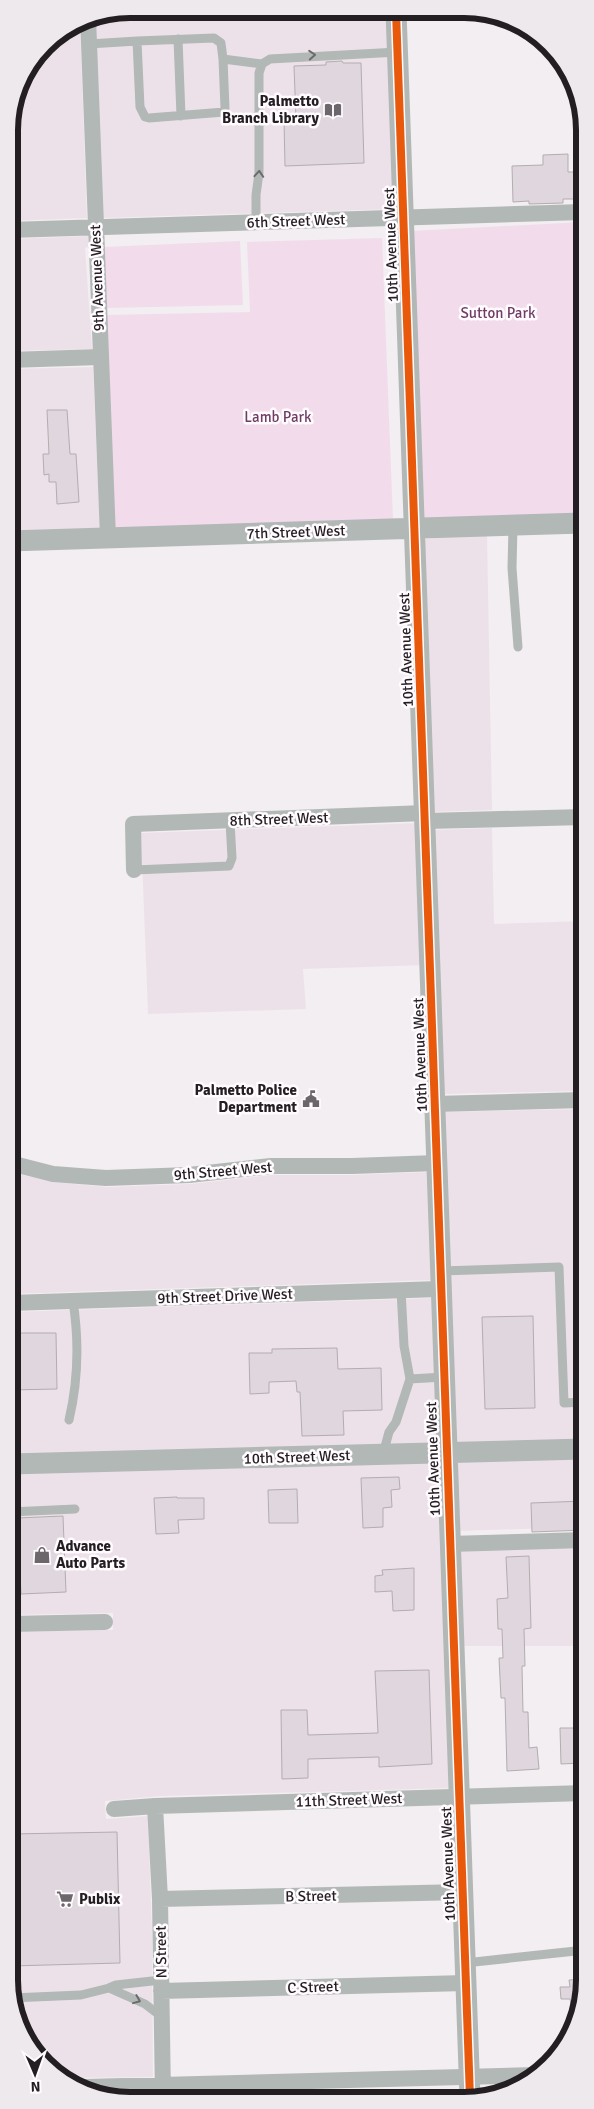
<svg xmlns="http://www.w3.org/2000/svg" width="594" height="2109" font-family="Signika,sans-serif">
	<rect width="100%" height="100%" fill="#f3eef1"/>
	<path fill="#ede1e9" d="M129 9 388 10 396 209 103 218 95 15Z
		M80 20 87 218 9 221V122L18 83 44 44Z
		M88 236V247L85 248 92 349 9 351V239Z
		M93 367 100 530 9 532V369Z
		M487 535 492 810 433 812 423 539Z
		M418 823 426 965 303 969 306 1009 148 1014 141 833Z
		M492 828 494 924 584 921V1091L443 1094 434 830Z
		M584 1109V1440L455 1444 443 1112Z
		M10 1172 53 1182 107 1187 190 1184 271 1175H352L429 1172 432 1280 10 1294Z
		M432 1298 439 1444 10 1455V1312Z
		M584 1458 585 1527 458 1531 455 1462Z
		M440 1462 451 1788 161 1796 105 1801 106 1819 148 1816 152 1934 153 2077 68 2078 44 2065 11 2003V1632L113 1630V1613L11 1615 10 1473Z
		M585 1544V1646H462L458 1548Z"/>
	<path fill="#f2dceb" d="M583 222V517L420 523 411 231Z
		M382 238 393 520 112 533 106 315 250 312 247 242Z
		M240 241 243 305 107 308 104 247Z"/>
	<path fill="#e0d6dd" stroke="#b2adb0" d="M342 61 343 63H361L364 163 285 166 284 120 296 119 294 66 326 65V62Z
		M568 154V172H583V199H563V203L529 204V201L513 202 512 166 543 165V155Z
		M47 410H67L70 454H76L79 502 57 504 56 482H49V474L44 475 43 454H49Z
		M533 1316 535 1408 485 1409 482 1317Z
		M10 1333H56L57 1389 10 1390Z
		M337 1348 338 1369 381 1368 382 1410 343 1411 344 1435 302 1436 300 1392H297L296 1381 269 1382V1393L250 1394 249 1353H272V1349Z
		M399 1477 400 1489 391 1490 392 1507 383 1508V1527L363 1528 361 1478Z
		M297 1489 298 1523H269L268 1490Z
		M177 1497V1498H204V1519L178 1520 179 1533 156 1534 154 1498Z
		M584 1501 585 1530 532 1532 531 1503Z
		M63 1516 66 1592 21 1594 17 1518Z
		M529 1556 531 1628 524 1629 525 1666H522L523 1712H528L529 1748 537 1747 539 1769 507 1771 505 1698H501L499 1658H503L502 1629H498L497 1599 508 1598 506 1557Z
		M414 1568V1610L393 1611 392 1591 375 1592V1576L383 1575 382 1570Z
		M429 1670 432 1764 379 1767V1757L308 1759V1778L282 1779 281 1710H307L308 1735 378 1733 375 1671Z
		M560 1728H582V1763L561 1764Z
		M117 1832 120 1963 11 1966V1834Z
		M585 1979 581 2004H571L570 1999H561L560 1987H570L569 1980Z"/>
	<g fill="none" stroke-linecap="round" stroke-linejoin="round">
		<path stroke="#b2b8b6" stroke-width="9" d="M178 39 181 116
			M137 41 214 38 221 43 223 59
			M89 44 137 41 140 107 145 117 149 118 224 112 225 108 223 59 262 64
			M256 222V195L259 173V73L262 64 270 59 398 52
			M513 526 512 568 518 647
			M134 870 229 866 232 858 230 821
			M441 1271 559 1267 564 1403 584 1402
			M401 1290 404 1346 410 1379
			M69 1420C78 1382 79 1340 73 1301
			M383 1454 389 1432 396 1422 410 1379 444 1377
			M10 1512 75 1509
			M465 1963 585 1950
			M161 1980 116 1985 109 1988 145 2004 162 2017
			M11 1998 81 1995 109 1988"/>
		<path stroke="#b2b8b6" stroke-width="16" d="M88 17 108 538
			M9 230 583 212
			M9 360 100 357
			M426 821 584 817
			M134 870 133 824 425 813
			M435 1104 584 1100
			M10 1163 53 1174 106 1178 189 1175 271 1166H352L437 1163
			M10 1303 440 1289
			M449 1544 585 1540
			M11 1624 105 1622
			M155 1806 160 1899 163 2098
			M114 1809 155 1806 585 1793
			M160 1899 463 1892
			M161 1991 466 1983
			M85 2087 536 2075"/>
		<path stroke="#b2b8b6" stroke-width="21" d="M396 11 470 2098
			M9 541 583 523
			M10 1464 584 1449"/>
		<g stroke="#fffbfe" stroke-width="11">
			<path id="cycleway" d="M396 11 470 2098"/>
		</g>
		<use href="#cycleway" stroke="#e8590c" stroke-width="8"/>
	</g>
	<defs><path id="oneway-chevron" d="M-2-3.5L2.5 0L-2 3.5" fill="none" stroke-width="1.6" stroke-linecap="round" stroke-linejoin="round" transform="scale(1.25)"/></defs>
	<g stroke="#6a6b6c">
		<use href="#oneway-chevron" transform="translate(312 55) rotate(-4)"/>
		<use href="#oneway-chevron" transform="translate(259 174) rotate(-86)"/>
		<use href="#oneway-chevron" transform="translate(137 2000) rotate(22)"/>
	</g>
	<defs>
		<g id="library-bare" transform="scale(1.35)"><path d="M-6-4Q-3-5.5-.7-3.5V5Q-3 3-6 4ZM6-4Q3-5.5 .7-3.5V5Q3 3 6 4Z" fill="#6b676a" stroke="#fffbfe" stroke-width="2.5" paint-order="stroke"/></g>
		<g id="civic-bare" transform="scale(1.35)"><path d="M-.6-6.5H3V-4.5H.6V-3L4-1V1h2V6H-6V1h2V-1L-.6-3ZM-1.2 2.5V6h2.4V2.5Z" fill="#6b676a" stroke="#fffbfe" stroke-width="2.5" paint-order="stroke"/></g>
		<g id="shop-bare" transform="scale(1.35)"><path d="M-5-2.5h2.3a2.7 3.5 0 0 1 5.4 0H5L5.5 6h-11ZM-1.5-2.5h3a1.5 2.3 0 0 0-3 0Z" fill="#6b676a" stroke="#fffbfe" stroke-width="2.5" paint-order="stroke"/></g>
		<g id="supermarket-bare" transform="scale(1.35)"><path d="M-6-5.5h2.5l.6 2H6L4.5 2H-2.5L-4.4-4H-6ZM-1.5 3.2a1.3 1.3 0 1 0 .1 0ZM3 3.2a1.3 1.3 0 1 0 .1 0Z" fill="#6b676a" stroke="#fffbfe" stroke-width="2.5" paint-order="stroke"/></g>
	</defs>
	<g fill-rule="evenodd">
		<use href="#library-bare" x="333" y="110"/>
		<use href="#civic-bare" x="311" y="1099"/>
		<use href="#shop-bare" x="42" y="1555"/>
		<use href="#supermarket-bare" x="65" y="1899"/>
	</g>
	<g text-anchor="middle" stroke-width="5" stroke-linejoin="round" paint-order="stroke">
		<g font-size="15" font-weight="bold" fill="#221e21" stroke="#fffbfe" text-anchor="end">
			<text x="319" y="106">Palmetto<tspan x="319" dy="17">Branch Library</tspan></text>
			<text x="297" y="1095">Palmetto Police<tspan x="297" dy="17">Department</tspan></text>
			<text x="56" y="1551" text-anchor="start">Advance<tspan x="56" dy="17">Auto Parts</tspan></text>
			<text x="79" y="1904" text-anchor="start">Publix</text>
		</g>
		<g font-size="15" fill="#221e21" stroke="#fffbfe">
			<text transform="translate(296 221) rotate(-2)" y="5">6th Street West</text>
			<text transform="translate(391 245) rotate(-92)" y="5">10th Avenue West</text>
			<text transform="translate(97 278) rotate(-92)" y="5">9th Avenue West</text>
			<text transform="translate(296 532) rotate(-2)" y="5">7th Street West</text>
			<text transform="translate(406 650) rotate(-92)" y="5">10th Avenue West</text>
			<text transform="translate(279 819) rotate(-2)" y="5">8th Street West</text>
			<text transform="translate(420 1055) rotate(-92)" y="5">10th Avenue West</text>
			<text transform="translate(223 1171) rotate(-5)" y="5">9th Street West</text>
			<text transform="translate(225 1296) rotate(-2)" y="5">9th Street Drive West</text>
			<text transform="translate(297 1457) rotate(-2)" y="5">10th Street West</text>
			<text transform="translate(433 1459) rotate(-92)" y="5">10th Avenue West</text>
			<text transform="translate(349 1800) rotate(-2)" y="5">11th Street West</text>
			<text transform="translate(448 1864) rotate(-92)" y="5">10th Avenue West</text>
			<text transform="translate(311 1896) rotate(-1)" y="5">B Street</text>
			<text transform="translate(161 1952) rotate(-91)" y="5">N Street</text>
			<text transform="translate(313 1987) rotate(-2)" y="5">C Street</text>
		</g>
		<g font-size="15" fill="#703c63" stroke="#fffbfe">
			<text x="498" y="318">Sutton Park</text>
			<text x="278" y="422">Lamb Park</text>
		</g>
	</g>
	<path d="M0 0H594V2109H0ZM130 18H464A112 112 0 0 1 576 130V1980A112 112 0 0 1 464 2092H130A112 112 0 0 1 18 1980V130A112 112 0 0 1 130 18Z" fill="#ede9ec" fill-rule="evenodd"/>
	<path fill="none" stroke="#221e21" stroke-width="6" d="M130 18H464A112 112 0 0 1 576 130V1980A112 112 0 0 1 464 2092H130A112 112 0 0 1 18 1980V130A112 112 0 0 1 130 18Z"/>
	<g transform="translate(35 2074) rotate(178)" stroke="#fffbfe" stroke-width="4" paint-order="stroke">
	<path d="M0-4L9 19L0 12L-9 19Z" fill="#221e21"/>
	<text y="-8" font-size="14" font-weight="bold" text-anchor="middle" fill="#221e21">N</text>
	</g>
</svg>
